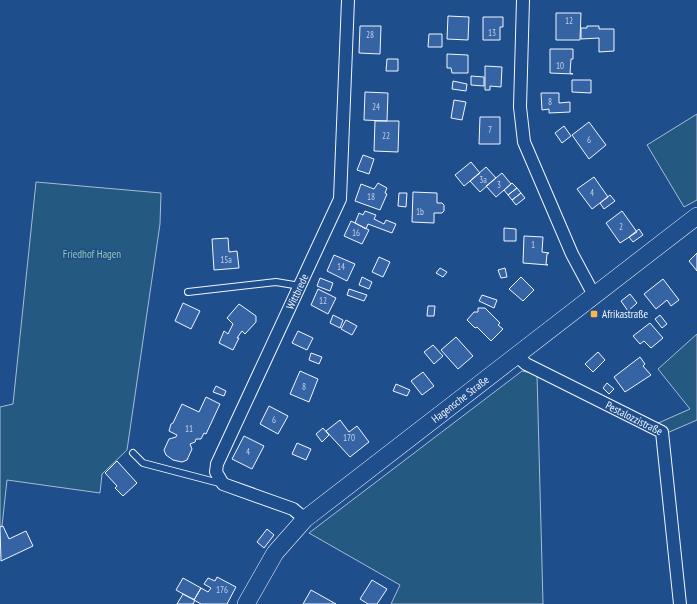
<svg xmlns="http://www.w3.org/2000/svg" width="697" height="604" font-family="'PT Sans Narrow',sans-serif">
	<rect width="100%" height="100%" fill="#1f4e8c"/>
	<path fill="#245a82" stroke="#a8bbd7" d="M697 114V200L684 207 647 145Z
		M36 182 161 193 160 224 127 450 102 474 100 493 7 480 2 526 0 527V407L13 404Z
		M697 334V420L667 433 656 424 690 409 658 369Z
		M522 371 537 374 543 604H391L400 585 309 533Z"/>
	<path fill="#3563a3" stroke="#f2f6ff" d="M556 13H581L580 40H556Z
		M448 16 469 17 468 40 447 39Z
		M483 17H503V27H500V40H483Z
		M360 26H381L380 54 359 53Z
		M587 26H599V29H614V51L599 52V38L581 39V28H587Z
		M429 34H442V47H428Z
		M550 49H573V59H571L570 73 573 74 550 73Z
		M447 54 468 55V73H452L451 68H447Z
		M387 59H398V71H386Z
		M485 66 502 67 501 87 490 86V90H485Z
		M471 76 484 77V86L471 85Z
		M572 80H591V93L572 92Z
		M453 81 467 84 466 91 452 89Z
		M365 92 388 93 387 121 364 120Z
		M541 93H559V103L570 102V112L549 113V109L542 110Z
		M454 100 466 102 462 120 451 118Z
		M480 117H500V144H479Z
		M375 121H399L398 152 374 151Z
		M589 122 606 145 589 159 572 135Z
		M564 126 571 136 562 143 555 133Z
		M363 155 374 159 369 174 357 170Z
		M471 162 480 173 464 186 455 175Z
		M486 167 496 178 480 192 470 181Z
		M502 173 511 184 496 197 486 186Z
		M594 177 608 197 592 209 577 189Z
		M378 183 387 188 385 193 387 194 380 210 355 201 361 184 374 189Z
		M512 183 517 188 508 195 504 190Z
		M517 188 521 193 512 200 508 195Z
		M413 192 437 193V203H442L444 205V211L442 213H434V223L412 222Z
		M399 193H407L406 207 398 206Z
		M521 193 525 198 516 205 512 200Z
		M610 195 615 201 604 209 600 203Z
		M365 211 376 215 374 219 384 224 386 220 396 224 392 233 368 224 366 229 355 223 359 213 363 215Z
		M622 211 637 232 620 243 606 223Z
		M351 221 369 230 362 244 344 236Z
		M504 228 516 229V241H504Z
		M639 229 643 235 633 242 629 237Z
		M524 236 543 237 542 252 549 253 547 254 546 264 548 265 523 263Z
		M228 238 229 252 237 251 239 268 214 270 212 239Z
		M697 253V271L689 261Z
		M334 255 355 264 347 281 327 271Z
		M379 257 390 262 383 277 372 272Z
		M440 268 447 272 443 277 436 273Z
		M505 268 507 277 501 278 498 270Z
		M362 277 372 282 369 289 359 285Z
		M521 277 534 290 523 301 509 289Z
		M320 278 333 283 330 291 317 286Z
		M663 279 679 300 671 306 667 300 656 309 644 294Z
		M318 289 336 298 328 314 311 305Z
		M349 289 367 295 364 301 347 295Z
		M630 294 637 303 628 311 621 301Z
		M482 295 497 300 494 308 479 301Z
		M183 303 200 311 191 329 175 321Z
		M239 304 256 316V322L245 334 242 331 237 338H239L233 350 219 343 224 331 228 334 233 324 227 318Z
		M428 306H435L434 316H427Z
		M478 308H485L500 323 498 325 503 329 491 341 477 327 475 328 467 320 474 312H478Z
		M333 315 343 320 340 328 330 323Z
		M660 315 667 324 662 328 655 319Z
		M346 320 357 326 352 335 341 329Z
		M650 323 663 338 651 348 644 341 640 344 633 336Z
		M298 331 313 338 307 350 292 343Z
		M456 337 473 356 458 369 441 350Z
		M433 345 443 356 434 364 424 352Z
		M598 352 605 360 593 372 585 364Z
		M311 353 322 357 319 364 309 360Z
		M640 357 645 364 643 366 651 375 625 392 614 377Z
		M300 371 318 379 309 402 290 394Z
		M423 372 434 386 422 395 411 381Z
		M607 383 614 389 609 394 603 388Z
		M396 384 410 390 407 396 393 391Z
		M216 386 226 391 224 396 213 392Z
		M206 397 220 404 206 434 204 433 201 439H196L195 442 190 444 192 449 187 460 182 462 173 460 166 455 164 450 169 439 176 437 177 435 169 431 171 424 173 423 182 404 199 412Z
		M269 406 288 416 278 434 260 424Z
		M340 420 349 432 357 426 369 442 350 457 326 431Z
		M323 428 329 435 322 442 316 434Z
		M244 436 264 446 252 469 232 459Z
		M297 443 311 449 306 460 292 454Z
		M117 461 137 483 123 496 115 488 117 486 105 473Z
		M3 526 9 539 26 531 33 546 1 561 0 527Z
		M267 529 274 535 264 548 257 542Z
		M217 577 236 587 227 604H201L194 600 201 588 208 592 211 588 204 584 208 578 215 581Z
		M183 578 201 588 194 600 176 590Z
		M372 580 387 589 377 604H368L360 599Z
		M311 590 336 604H303Z
		M183 594 195 600 193 604H177Z"/>
	<g fill="none" stroke-linecap="round" stroke-linejoin="round">
		<g stroke="#f2f6ff" stroke-width="8">
			<path id="lane" d="M188 292 276 282 300 286
				M133 453 143 463 223 484"/>
		</g>
		<g stroke="#f2f6ff" stroke-width="14">
			<g id="street">
				<path d="M523 0 520 107 524 142 572 254 595 297"/>
				<path id="s1" d="M517 356 526 364 662 432 680 604"/>
				<path id="s2" d="M305 519 293 509 223 484 216 472 217 464 340 199 348 0"/>
			</g>
		</g>
		<g stroke="#f2f6ff" stroke-width="18">
			<g id="secondary">
				<path id="s3" d="M246 604 275 553 305 519 697 216"/>
			</g>
		</g>
		<use href="#lane" stroke="#1f4e8c" stroke-width="6"/>
		<use href="#street" stroke="#1f4e8c" stroke-width="12"/>
		<use href="#secondary" stroke="#1f4e8c" stroke-width="17"/>
	</g>
	<rect fill="#ffb74d" stroke="#1f4e8c" stroke-width="1.5" x="590" y="310" width="8" height="8" rx="2"/>
	<g text-anchor="middle" stroke-width="3" stroke-linejoin="round" paint-order="stroke">
		<g font-size="9" fill="#c3d1e8">
			<text x="569" y="24">12</text>
			<text x="492" y="36">13</text>
			<text x="370" y="38">28</text>
			<text x="560" y="69">10</text>
			<text x="550" y="105">8</text>
			<text x="376" y="110">24</text>
			<text x="490" y="133">7</text>
			<text x="386" y="139">22</text>
			<text x="589" y="143">6</text>
			<text x="483" y="183">3a</text>
			<text x="499" y="188">3</text>
			<text x="592" y="196">4</text>
			<text x="371" y="200">18</text>
			<text x="420" y="215">1b</text>
			<text x="621" y="230">2</text>
			<text x="356" y="236">16</text>
			<text x="533" y="248">1</text>
			<text x="226" y="263">15a</text>
			<text x="341" y="270">14</text>
			<text x="323" y="304">12</text>
			<text x="304" y="390">8</text>
			<text x="274" y="423">6</text>
			<text x="189" y="432">11</text>
			<text x="349" y="441">170</text>
			<text x="248" y="455">4</text>
			<text x="222" y="593">176</text>
		</g>
		<g font-size="11" fill="#97c8a6" stroke="#1f4e8c">
			<text x="92" y="258">Friedhof Hagen</text>
		</g>
		<g font-size="11" fill="#f2f6ff" stroke="#1f4e8c">
			<text dy="4" stroke="none"><textPath href="#s2" startOffset="302">Wittbrede</textPath></text>
			<text dy="4" stroke="none"><textPath href="#s3" startOffset="300">Hagensche Straße</textPath></text>
			<text dy="4" stroke="none"><textPath href="#s1" startOffset="133">Pestalozzistraße</textPath></text>
		</g>
		<g font-size="11" fill="#f2f6ff" stroke="#1f4e8c" text-anchor="start">
			<text x="602" y="318">Afrikastraße</text>
		</g>
	</g>
</svg>
